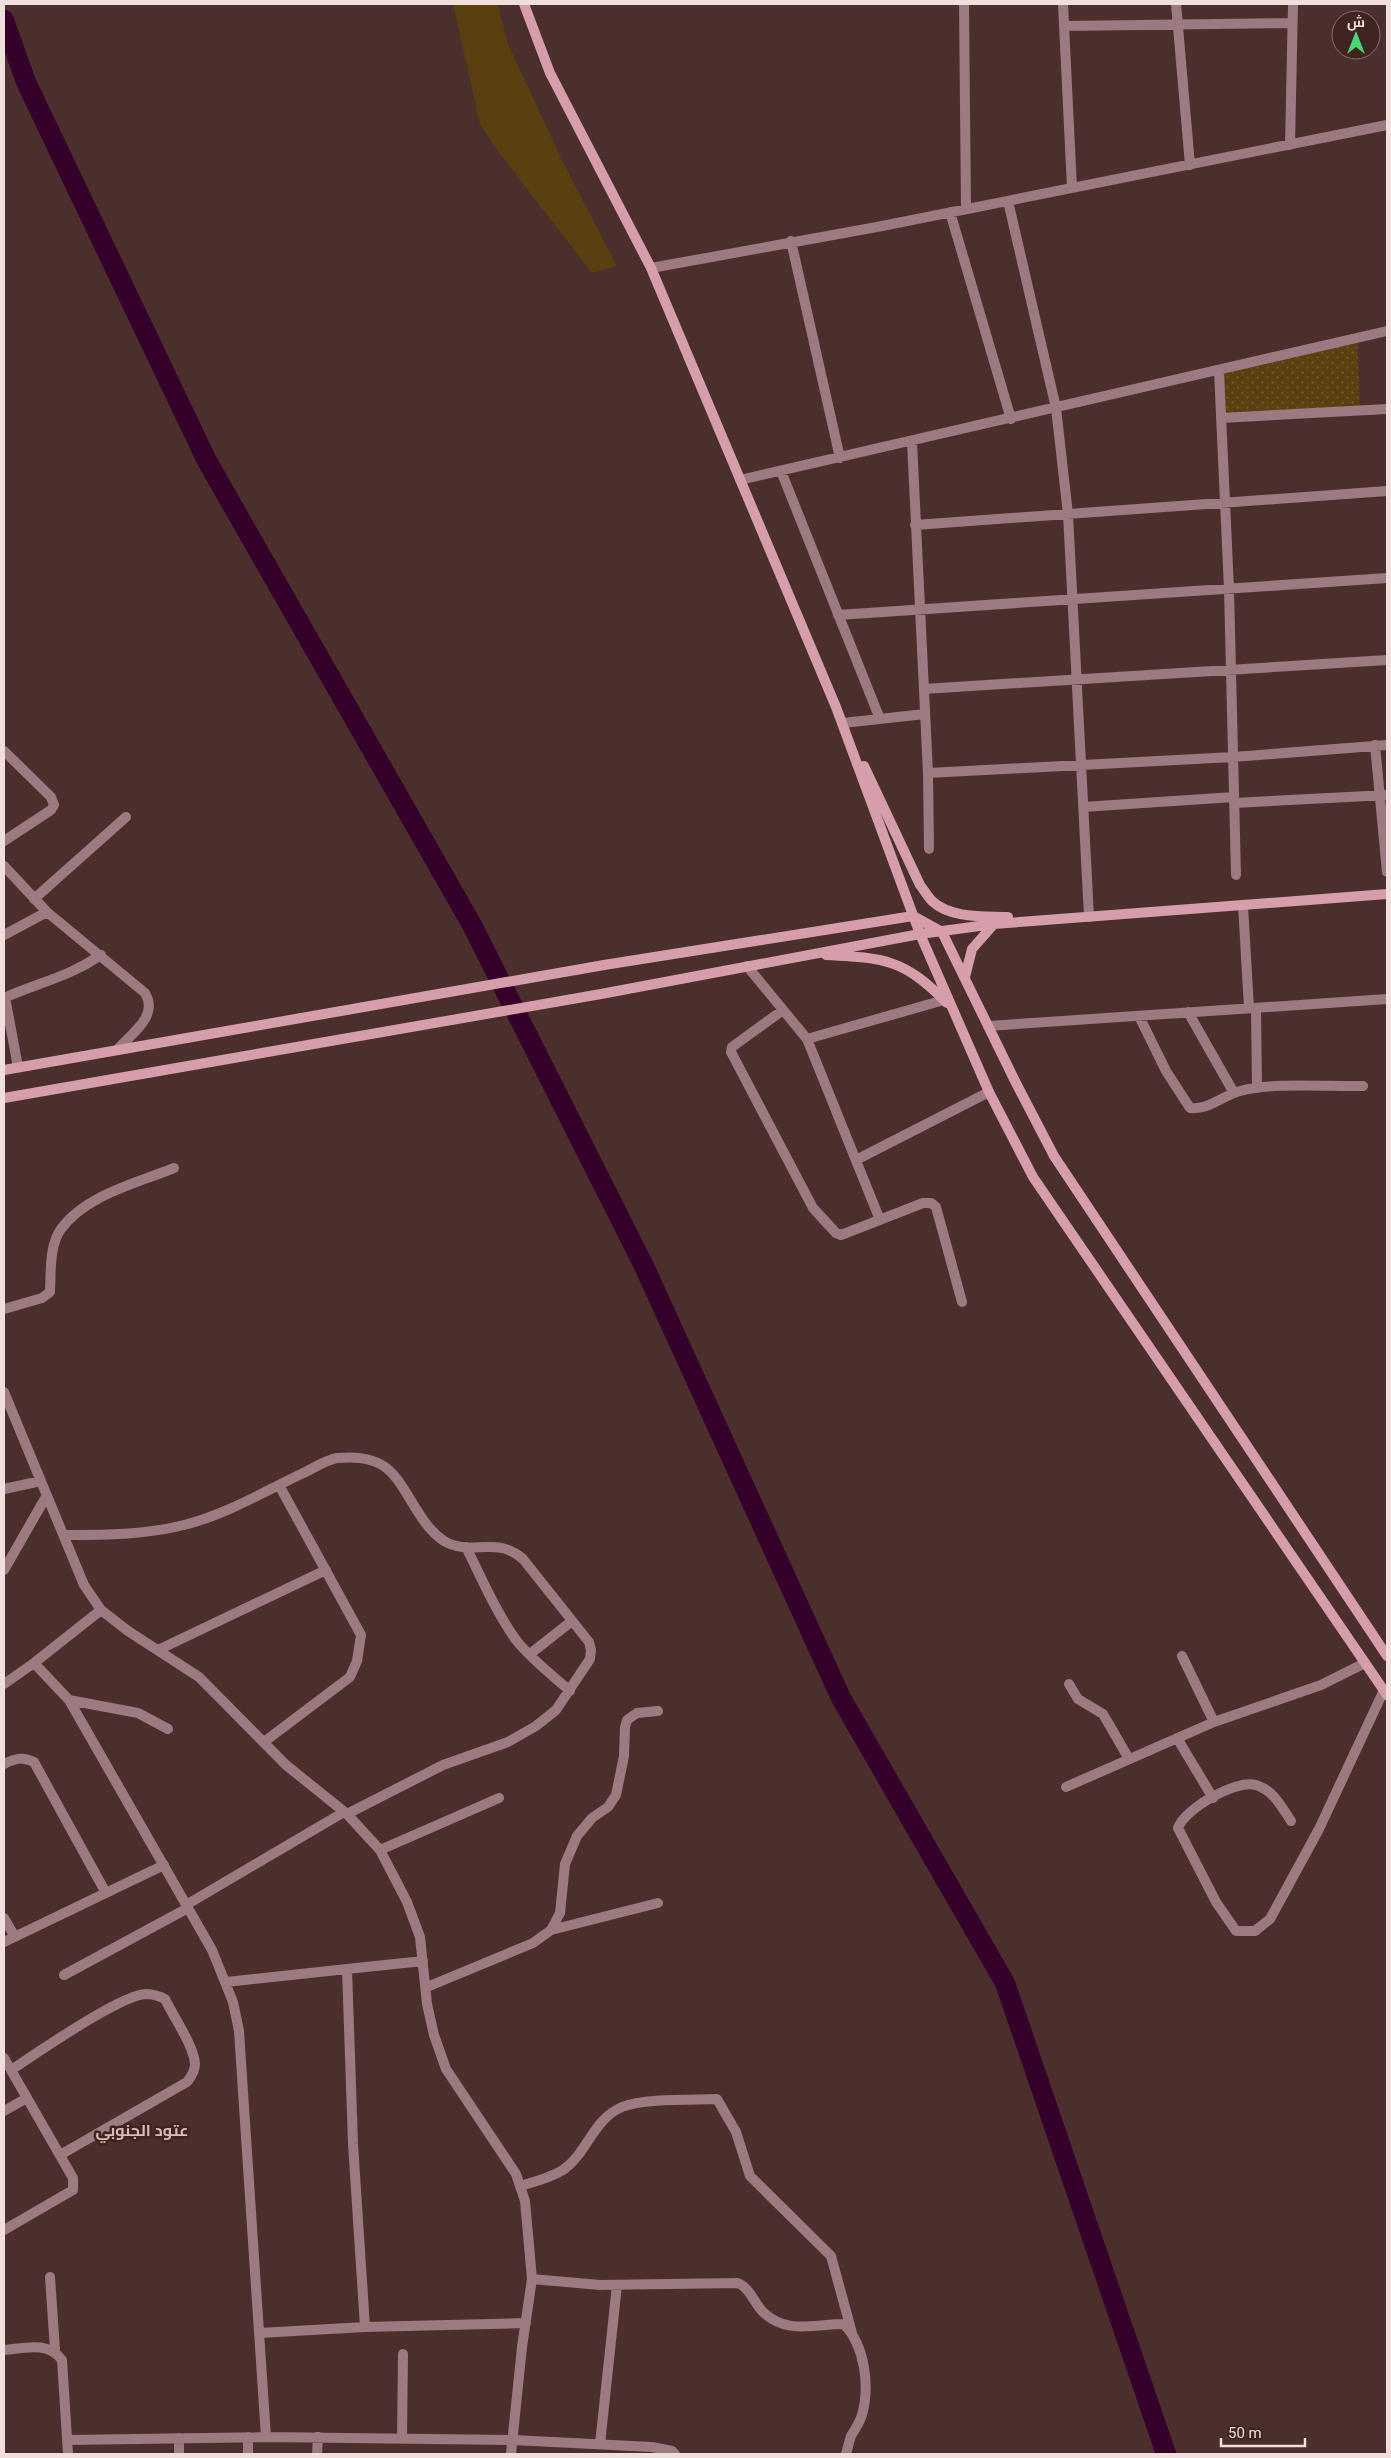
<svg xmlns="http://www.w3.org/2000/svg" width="1391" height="2458" font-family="Roboto,Cairo,sans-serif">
	<defs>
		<pattern id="park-dots" width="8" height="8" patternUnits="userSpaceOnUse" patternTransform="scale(1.25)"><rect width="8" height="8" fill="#5a3f10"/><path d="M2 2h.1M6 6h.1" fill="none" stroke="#725a32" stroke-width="1.8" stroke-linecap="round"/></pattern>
	</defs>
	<rect width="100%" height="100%" fill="#4a2f2c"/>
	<path fill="#5a3f10" d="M453 4H498L507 42 564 164 617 266 592 273 500 154 480 124Z"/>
	<path fill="url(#park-dots)" d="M1357 338 1360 410 1221 418 1219 371Z"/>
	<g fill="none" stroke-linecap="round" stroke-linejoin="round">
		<path stroke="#350029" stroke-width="20" d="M4 20 26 82 207 461 472 925 643 1264 841 1698 1005 1983 1166 2454"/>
		<path stroke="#9d7981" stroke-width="10" d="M964 4 966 209
			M1063 4 1072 188
			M1176 4 1190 165
			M1064 26 1292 23
			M1290 145 1293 4
			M1008 201 1056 408 1068 514 1089 917
			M950 212 1011 419
			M791 241 840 458
			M651 268 877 227 1387 125
			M1219 371 1229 589 1236 875
			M1221 418 1387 409
			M912 442 928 773 929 849
			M781 471 880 719
			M740 480 1387 331
			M915 525 1387 491
			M838 615 1387 578
			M924 689 1387 660
			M843 723 925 714
			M1375 745 1387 872
			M4 751 51 797 54 805 51 810 4 841
			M928 773 1233 757 1387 745
			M1234 803 1387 795
			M1083 807 1234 797
			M4 866 47 912 145 993C159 1016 132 1033 117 1050
			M34 899 126 817
			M1243 905 1249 1008
			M4 935 47 912
			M747 966 807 1039 944 1000
			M5 997 18 1067
			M4 998C39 982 67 978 101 955
			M1256 1008 1257 1088
			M783 1010 732 1047 731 1052 813 1208 836 1233 841 1235 923 1203H931L936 1207 962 1302
			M1188 1012 1234 1093
			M1139 1016 1166 1071 1190 1108C1209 1110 1222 1096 1240 1091 1272 1082 1328 1087 1363 1086
			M988 1026 1387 999
			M807 1039 880 1220
			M856 1160 989 1092
			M4 1309 42 1298 50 1292C51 1274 49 1245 61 1229 86 1195 137 1183 174 1168
			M4 1392 84 1585 101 1610 128 1631 199 1677 286 1765 347 1814 443 1765 508 1742 536 1726 556 1710 590 1659 591 1650 589 1642 523 1559C496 1535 471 1557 444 1541 416 1523 406 1479 382 1465 368 1457 353 1457 337 1458 325 1460 311 1470 299 1475 262 1493 224 1515 184 1525 144 1535 105 1535 64 1535
			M4 1489 41 1481
			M466 1547C482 1579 496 1612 516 1640 531 1659 552 1675 570 1691
			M4 1570 47 1495
			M158 1650 326 1570
			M530 1654 572 1621
			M1182 1656 1214 1722
			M34 1663 69 1700 212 1950 233 2002 239 2031 243 2092 266 2437
			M4 1684 34 1663 101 1610
			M1069 1684 1078 1699 1103 1714 1129 1759
			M69 1700 138 1713 168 1729
			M1177 1738 1213 1798
			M264 1742 350 1677 357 1661 361 1635 279 1485
			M4 1764C14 1759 22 1756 34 1762L106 1893
			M1066 1787 1214 1722 1321 1685 1365 1663
			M347 1814 380 1850 407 1902 420 1937 427 2004 434 2035 446 2069 516 2174 525 2201 532 2279 522 2347 511 2454
			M1291 1821C1281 1806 1274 1791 1256 1785 1237 1779 1184 1809 1178 1828L1216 1902 1236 1931H1255L1270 1919 1319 1829 1384 1690
			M380 1850 499 1798
			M186 1905 344 1812
			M4 1918 15 1937
			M551 1930 658 1903
			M4 1942 164 1865
			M347 1969 423 1961
			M64 1975 188 1908
			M226 1982 347 1969 353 2144 365 2327
			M427 1987 533 1943 551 1930 560 1913 565 1864 577 1836 592 1818 608 1807 616 1795 624 1756 625 1727 627 1720 637 1713 658 1711
			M4 2058 73 2178V2190L4 2230
			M11 2070C37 2053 120 1995 146 1994 153 1994 159 1996 165 1999 173 2016 194 2046 195 2064 195 2071 191 2077 187 2082L60 2155
			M4 2111 27 2098
			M520 2186C534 2182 550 2178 563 2170 587 2154 593 2119 622 2107 644 2098 692 2100 717 2099L736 2132 750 2176 831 2256 852 2333
			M50 2277 55 2350
			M532 2279 600 2285 738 2283C750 2288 754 2303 763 2312 787 2335 814 2324 844 2324 865 2346 870 2386 862 2415 860 2422 855 2429 851 2436 849 2441 848 2448 846 2454
			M259 2333 365 2327 526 2323
			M4 2350C25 2348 48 2341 62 2360L68 2454
			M248 2437V2454
			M402 2438 403 2354
			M67 2440 266 2437 513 2440 652 2447 672 2451 675 2454
			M600 2444 617 2285
			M179 2454V2438
			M317 2454 318 2437"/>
		<path stroke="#d69eab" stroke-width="10" d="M524 4 550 73 651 268 836 707 920 934 989 1092 1033 1177 1387 1695
			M864 766 920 885C924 890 928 897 932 901 951 919 985 916 1008 917
			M826 955C885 958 904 959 947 1003
			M965 977 972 949 994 924
			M4 1070 604 965 913 916 942 932 1016 1083 1054 1156 1387 1656
			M4 1098 601 994 920 934 994 924 1387 894"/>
	</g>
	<g text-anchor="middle" stroke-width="5" stroke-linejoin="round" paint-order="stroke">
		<g font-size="16" font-weight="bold" fill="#dcbab5" stroke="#3f2522">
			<text x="142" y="2136">عتود الجنوبي</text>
		</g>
	</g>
	<rect width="1391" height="2458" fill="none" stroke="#f0dfdc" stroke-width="10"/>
	<g transform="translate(1356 35)"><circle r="24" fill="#3f2522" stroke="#866f6c"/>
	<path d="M0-4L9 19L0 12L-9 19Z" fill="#4ad777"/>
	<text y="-8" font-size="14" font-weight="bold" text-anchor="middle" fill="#f0dfdc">ش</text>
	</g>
	<path d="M1221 2438v8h84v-8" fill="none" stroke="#f0dfdc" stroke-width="2.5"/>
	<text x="1228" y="2438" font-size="15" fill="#f0dfdc" stroke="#3f2522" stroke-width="4" paint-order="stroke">50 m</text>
</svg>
